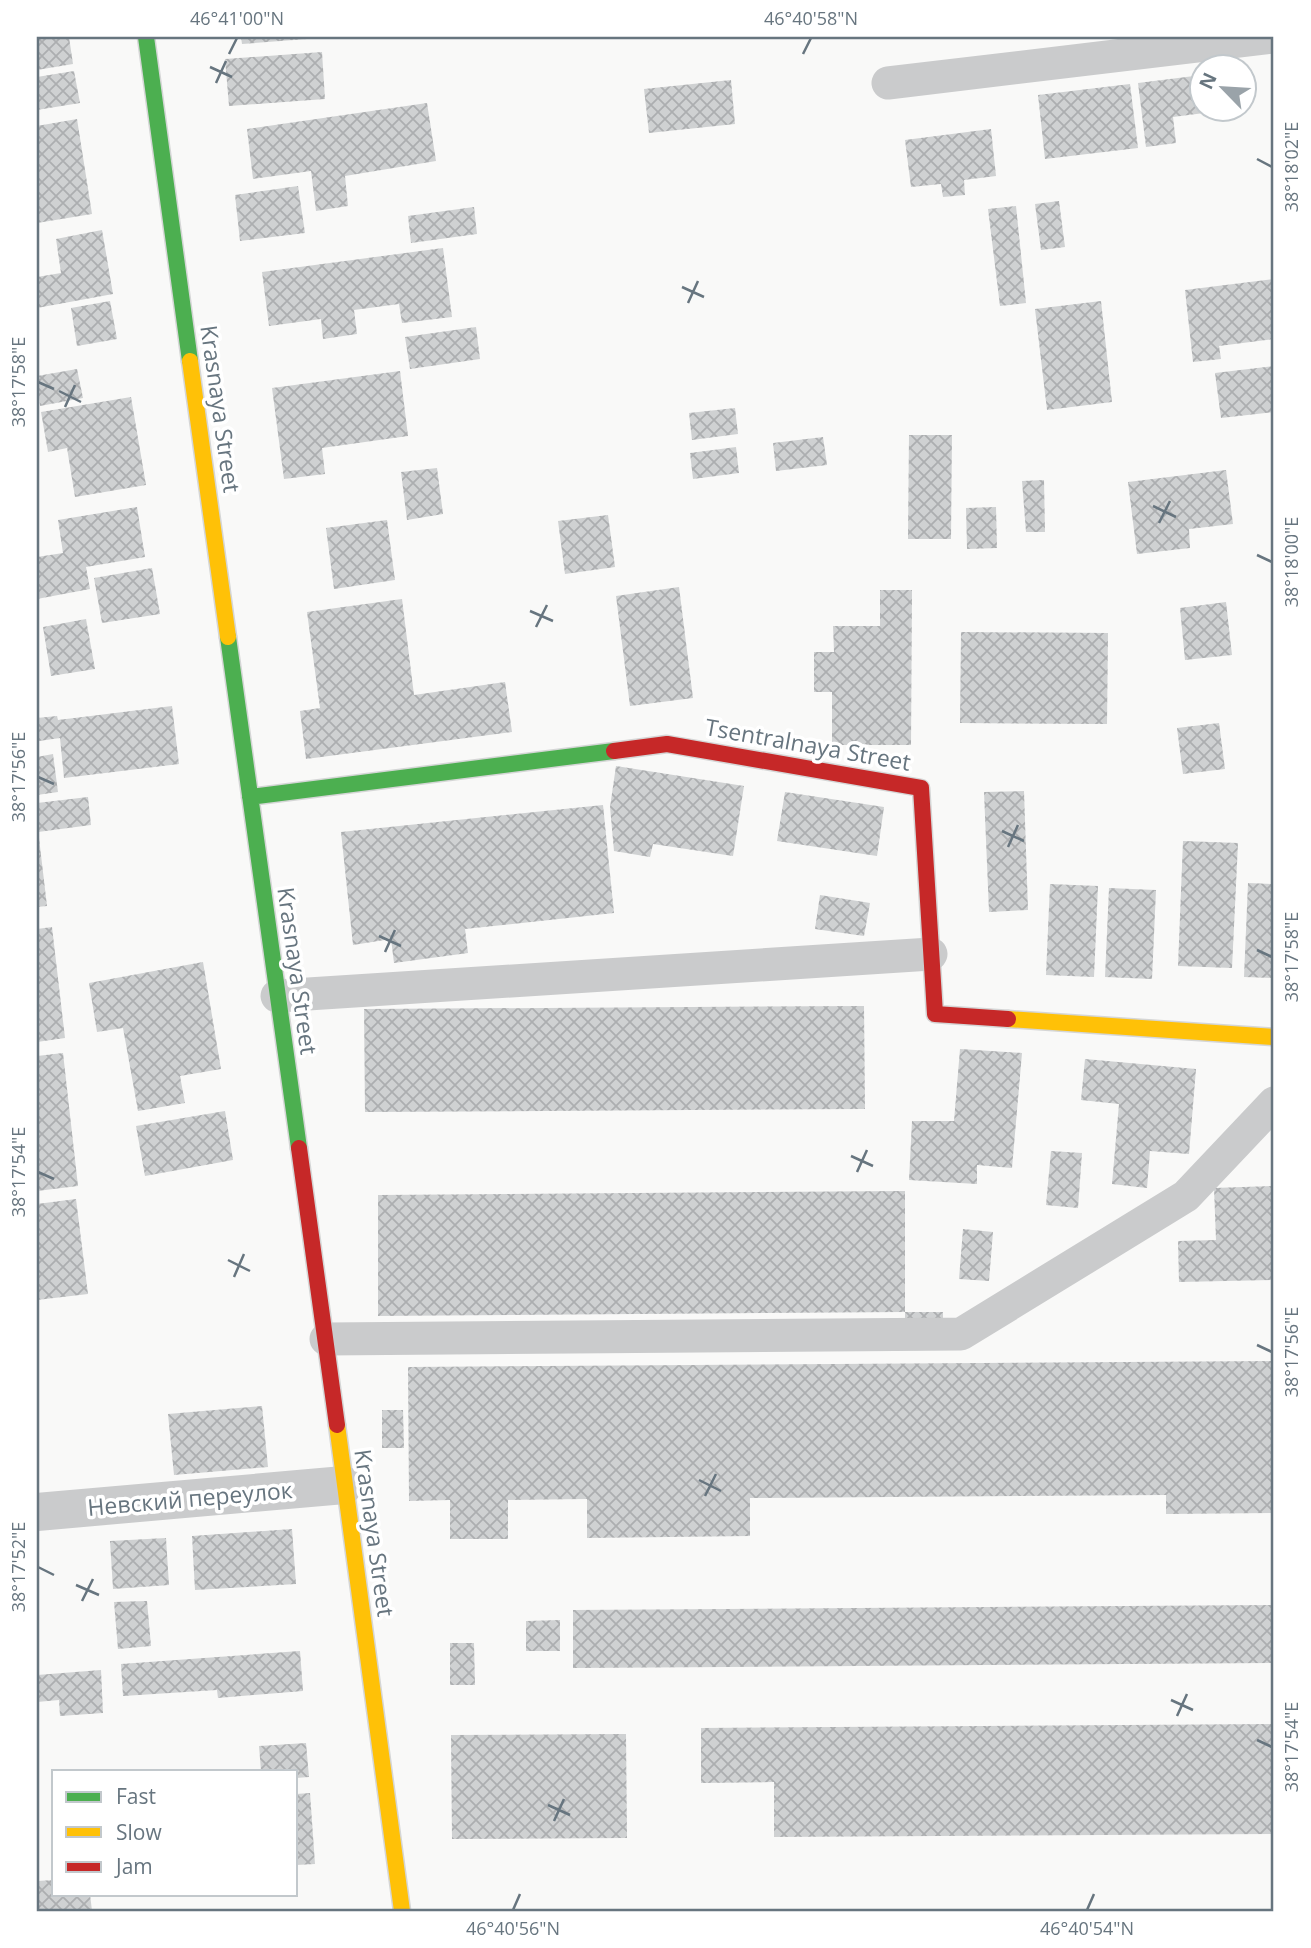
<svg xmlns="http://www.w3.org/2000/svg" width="1311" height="1948" font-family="'Open Sans',sans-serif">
	<defs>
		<pattern id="building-cross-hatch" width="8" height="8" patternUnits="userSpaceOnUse" patternTransform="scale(1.75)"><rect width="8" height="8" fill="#cfd1d2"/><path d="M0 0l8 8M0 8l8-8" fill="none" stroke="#acaeb0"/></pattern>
	</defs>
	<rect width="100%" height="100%" fill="#f9f9f8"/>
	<path fill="url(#building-cross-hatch)" d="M37 37H69L73 64 37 70Z
		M241 37H307V39L242 44Z
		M322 52 325 99 229 106 225 59Z
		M74 71 80 103 37 110V77Z
		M1202 75V108H1212V112L1173 117 1176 143 1146 147 1138 83Z
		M731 80 735 124 649 133 644 89Z
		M1130 84 1138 148 1045 159 1038 95Z
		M427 103 436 161 345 176 348 206 316 211 311 171 253 179 247 129Z
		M77 119 92 214 37 223V126Z
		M991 129 996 176 964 180 965 195 943 197 941 184 911 187 905 140Z
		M298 186 305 233 240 241 235 195Z
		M1059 201 1065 247 1041 250 1035 204Z
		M1016 206 1026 303 1000 306 988 209Z
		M474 207 477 234 411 243 408 216Z
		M102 230 113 294 37 308V277L61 273 56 239Z
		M443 248 452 317 402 323 399 304 354 310 357 334 323 339 321 319 269 326 262 272Z
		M1274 279V339L1219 346 1221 359 1193 362 1185 290Z
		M110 301 117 339 77 346 71 308Z
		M1101 301 1112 402 1047 410 1035 309Z
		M476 327 480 359 410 369 405 337Z
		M1274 366V412L1221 418 1215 373Z
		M77 369 83 398 40 406 37 376Z
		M400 371 408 436 322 448 325 474 284 479 272 388Z
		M131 397 146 485 75 497 67 448 48 452 41 412Z
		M735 408 738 434 692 440 689 413Z
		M909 435H952L951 539H908Z
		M823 437 827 465 776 471 773 443Z
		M736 447 739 473 693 479 690 453Z
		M437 468 443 514 407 520 401 472Z
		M1226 470 1233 524 1189 529 1190 548 1137 554 1128 482Z
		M1044 480 1045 532H1026L1022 481Z
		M137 507 145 557 86 567 90 589 37 599V557L63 553 58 520Z
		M996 507 997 548 967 549 966 508Z
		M608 515 615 567 565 574 558 521Z
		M387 520 395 580 334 589 326 528Z
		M152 568 160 614 102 623 94 578Z
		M679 587 693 698 630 706 616 596Z
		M880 590H912L911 745H832V692H814V652H834L833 626H880Z
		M402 599 414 695 505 682 512 732 306 759 300 711 320 708 307 612Z
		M1226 602 1232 655 1185 660 1180 608Z
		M86 619 95 669 51 676 43 627Z
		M961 632 1108 633 1107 724 960 723Z
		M172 706 179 764 64 778 60 738 39 741 37 718 57 716 58 720Z
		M1219 723 1225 769 1183 774 1177 728Z
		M53 754 58 792 37 795V757Z
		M616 766 744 786 733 856 653 844 650 857 614 851 610 807Z
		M1024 791 1028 910 989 912 984 792Z
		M785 792 884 807 877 856 777 841Z
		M88 797 91 825 38 832 37 803Z
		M603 805 614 913 465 929 468 953 394 963 391 939 353 945 341 832Z
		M37 838H39L47 906 37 907Z
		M1183 841 1238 843 1232 968 1178 966Z
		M1248 883 1274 884V978L1244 977Z
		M1050 884 1098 886 1094 977 1046 975Z
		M1109 888 1156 890 1152 979 1105 977Z
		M820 895 870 903 864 936 815 929Z
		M52 927 65 1038 37 1042V929Z
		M203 962 221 1069 180 1076 185 1103 138 1111 123 1028 97 1032 89 983Z
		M864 1006 865 1109 365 1112 364 1009Z
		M960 1049 1022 1053 1012 1168 977 1165V1184L909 1180 912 1121H954Z
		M63 1053 78 1186 37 1191V1056Z
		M1085 1059 1196 1069 1189 1154 1150 1151 1147 1188 1112 1184 1119 1104 1081 1100Z
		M225 1111 233 1160 145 1176 136 1126Z
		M1051 1151 1082 1153 1078 1208 1046 1205Z
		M1274 1186V1280L1179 1282 1178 1241 1216 1240 1214 1188Z
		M905 1191V1312L378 1316V1195Z
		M76 1199 88 1294 37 1300V1204Z
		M963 1229 993 1232 989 1281 959 1279Z
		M905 1312H943V1328H905Z
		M1274 1361V1513L1166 1514V1495L750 1498V1536L587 1538V1499L508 1500V1539H450V1500L409 1501 408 1367Z
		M262 1406 268 1467 174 1475 168 1414Z
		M382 1410H403L404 1448H382Z
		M292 1529 296 1584 195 1590 192 1536Z
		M166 1538 169 1585 113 1589 110 1541Z
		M147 1601 151 1646 118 1649 114 1602Z
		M1274 1605V1663L573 1668V1610Z
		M560 1620V1651H526V1621Z
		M450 1643H474L475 1685H450Z
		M300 1651 303 1691 218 1698 217 1690 123 1696 121 1664Z
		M101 1670 103 1713 60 1716 59 1700 37 1702V1675Z
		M1274 1724V1834L774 1837V1782L701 1783V1728Z
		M626 1734 627 1838 452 1839 451 1735Z
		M306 1743 309 1777 296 1778V1771H261L259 1746Z
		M310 1793 315 1864 296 1865V1794Z
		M54 1880V1894H90L92 1911H37V1881Z"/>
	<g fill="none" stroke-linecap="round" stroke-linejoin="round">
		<g stroke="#d5d6d6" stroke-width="19">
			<path id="fast" d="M146 37 190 361
				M228 637 299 1148
				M250 797 614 751"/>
		</g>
		<g stroke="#d5d6d6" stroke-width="19">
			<path id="slow" d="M190 361 228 637
				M1008 1019 1274 1037
				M337 1425 402 1911"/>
		</g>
		<g stroke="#d5d6d6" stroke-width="19">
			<path id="jam" d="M614 751 667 744 921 788 935 1014 1008 1019
				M299 1148 337 1425"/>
		</g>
		<path stroke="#cacbcc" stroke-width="33" d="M888 83 1274 37
			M277 996 931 954
			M326 1339 961 1334 1186 1196 1274 1103"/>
		<path stroke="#cacbcc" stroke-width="38" d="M37 1512 344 1485"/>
		<use href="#fast" stroke="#4caf50" stroke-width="16"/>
		<use href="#slow" stroke="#ffc107" stroke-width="16"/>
		<use href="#jam" stroke="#c62828" stroke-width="16"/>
	</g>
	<path fill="none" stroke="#67757f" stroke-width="2.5" d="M229 54 237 38M803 54 811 38M210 67 232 77M216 83 226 61M1257 159 1272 167M682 287 704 297M688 303 698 281M38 382 54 389M59 391 81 402M65 407 75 385M1153 506 1176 517M1159 523 1170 501M1257 555 1272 562M530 611 553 621M536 627 547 605M38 777 54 784M1002 831 1024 841M1008 847 1018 825M379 936 401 946M1257 950 1272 957M385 952 395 930M851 1156 873 1166M38 1172 54 1179M857 1172 867 1150M228 1260 250 1271M234 1277 244 1254M1257 1345 1272 1352M699 1480 721 1491M705 1496 716 1474M38 1567 54 1575M76 1585 99 1595M82 1601 93 1579M1171 1700 1193 1710M1177 1716 1187 1694M1257 1740 1272 1747M548 1805 570 1815M554 1821 564 1799M513 1910 520 1894M1087 1910 1094 1894"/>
	<g text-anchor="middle" stroke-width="7" stroke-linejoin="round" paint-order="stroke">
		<g font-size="23" fill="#67757f" stroke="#fff">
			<text transform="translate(220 409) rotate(82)" y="8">Krasnaya Street</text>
			<text transform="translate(808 745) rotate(10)" y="8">Tsentralnaya Street</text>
			<text transform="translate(297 971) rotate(82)" y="8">Krasnaya Street</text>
			<text transform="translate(190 1499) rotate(-5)" y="8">Невский переулок</text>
			<text transform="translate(374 1533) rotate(82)" y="8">Krasnaya Street</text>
		</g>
	</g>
	<rect width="1311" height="1948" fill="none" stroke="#ffffff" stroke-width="77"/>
	<rect x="52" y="1770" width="245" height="126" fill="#ffffff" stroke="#c2c8cc" stroke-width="2"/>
	<rect x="66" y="1792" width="35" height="10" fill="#4caf50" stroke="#c2c8cc" stroke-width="2"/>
	<text x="116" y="1804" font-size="21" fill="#67757f">Fast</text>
	<rect x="66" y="1827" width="35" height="10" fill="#ffc107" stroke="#c2c8cc" stroke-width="2"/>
	<text x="116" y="1840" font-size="21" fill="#67757f">Slow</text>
	<rect x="66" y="1862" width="35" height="10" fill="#c62828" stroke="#c2c8cc" stroke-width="2"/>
	<text x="116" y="1874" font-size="21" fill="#67757f">Jam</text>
	<g transform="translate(1223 88) rotate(295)"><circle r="33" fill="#ffffff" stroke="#c2c8cc" stroke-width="2"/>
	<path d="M0-5L12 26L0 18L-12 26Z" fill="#9aa3a9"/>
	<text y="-10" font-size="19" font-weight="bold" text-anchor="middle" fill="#67757f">N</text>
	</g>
	<rect x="38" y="38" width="1234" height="1872" fill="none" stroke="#67757f" stroke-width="2.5"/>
	<g font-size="18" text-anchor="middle" fill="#67757f">
		<text x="237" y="25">46°41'00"N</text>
		<text x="811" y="25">46°40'58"N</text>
		<text transform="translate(1292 167) rotate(-90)" y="6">38°18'02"E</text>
		<text transform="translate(19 382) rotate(-90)" y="6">38°17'58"E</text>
		<text transform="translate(1292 562) rotate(-90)" y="6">38°18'00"E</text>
		<text transform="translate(19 777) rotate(-90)" y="6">38°17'56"E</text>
		<text transform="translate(1292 957) rotate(-90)" y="6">38°17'58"E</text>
		<text transform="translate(19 1172) rotate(-90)" y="6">38°17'54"E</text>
		<text transform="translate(1292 1352) rotate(-90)" y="6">38°17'56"E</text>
		<text transform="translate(19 1567) rotate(-90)" y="6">38°17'52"E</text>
		<text transform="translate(1292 1747) rotate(-90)" y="6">38°17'54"E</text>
		<text x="513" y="1935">46°40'56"N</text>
		<text x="1087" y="1935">46°40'54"N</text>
	</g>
</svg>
